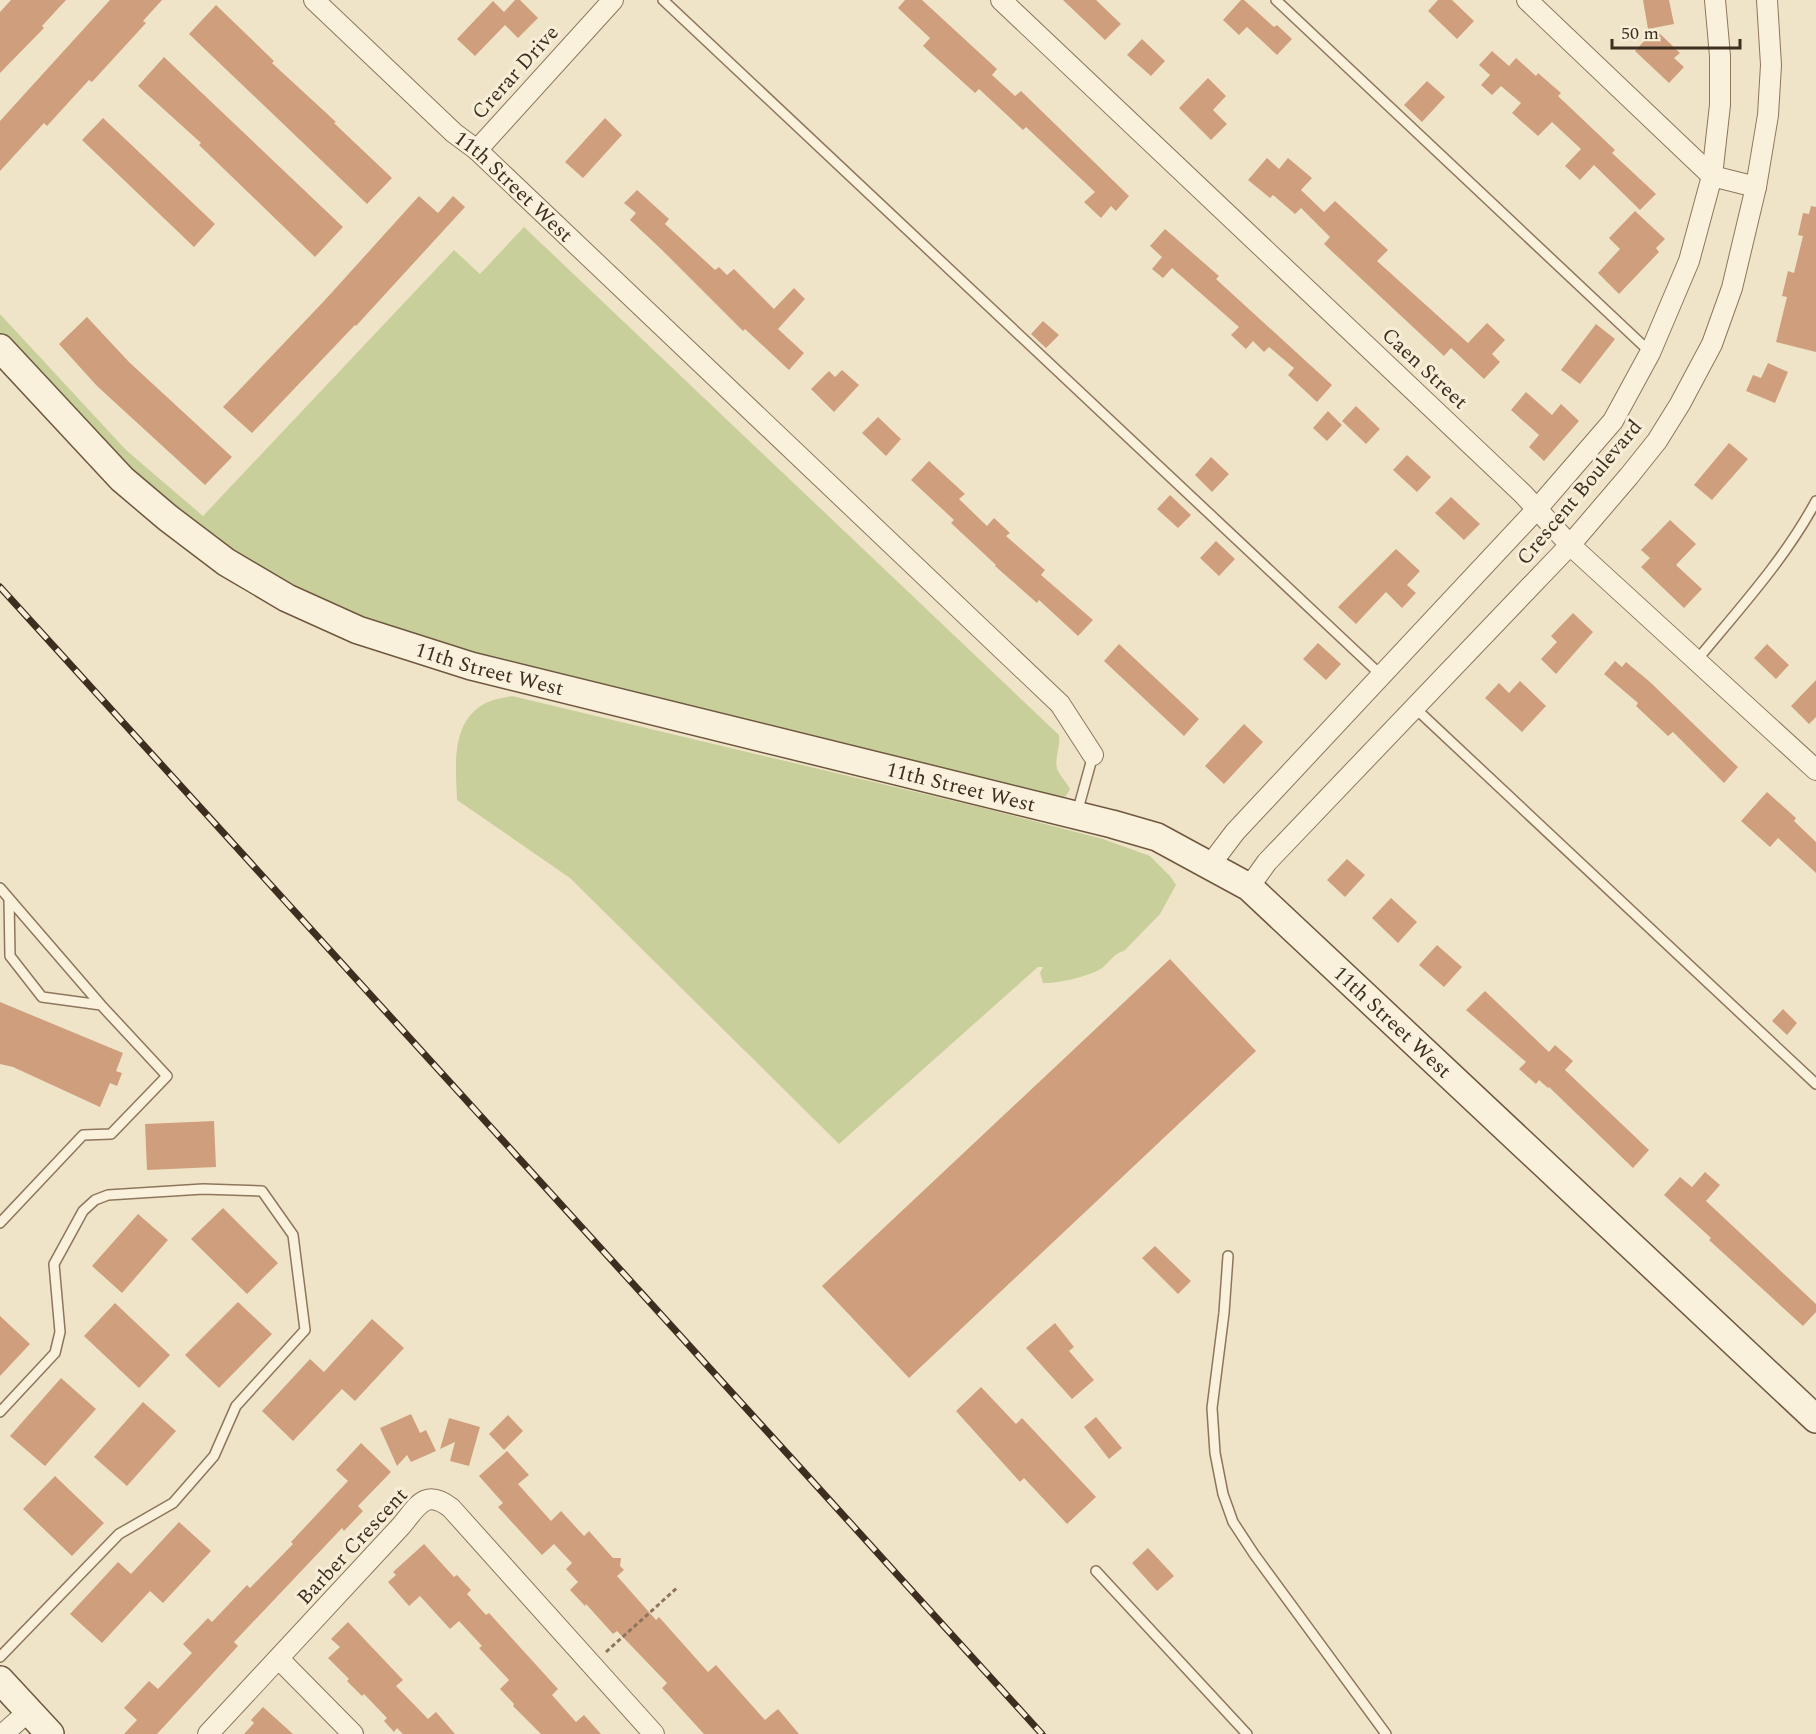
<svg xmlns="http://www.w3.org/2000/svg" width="1816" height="1734" font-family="Spectral,serif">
	<rect width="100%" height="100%" fill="#f0e4c8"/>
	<path fill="#c9cf9b" d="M524 227 1059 735C1061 747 1053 760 1058 771 1061 777 1067 783 1070 789L1066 796 1057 800 596 686 388 630 262 572 146 488 0 336V314L126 450 203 516 454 250 480 274Z
		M512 696 979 807 1103 839 1150 856 1170 876 1176 885 1160 914 1124 951C1114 953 1110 962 1102 968 1091 976 1057 984 1043 983L1040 973 1043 967H1038L839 1144 570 878 457 800C456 767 450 723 484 704 492 699 503 698 512 696Z"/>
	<path fill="#cf9f7d" d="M11 0H66L42 26 44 28 0 73V12Z
		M110 0H162L143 21 146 23 92 82 89 80 47 126 44 123 0 171V121Z
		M515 0H520L538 18 518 38 505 25 475 56 457 39 493 1 504 12Z
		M905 0H922L997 69 992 75 1015 96 1021 91 1129 196 1116 211 1111 206 1101 218 1084 202 1095 192 1026 127 1023 130 979 89 975 93 923 46 930 38 898 8Z
		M1063 0H1096L1121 24 1105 40Z
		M1241 0H1244L1274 27 1277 25 1292 39 1277 55 1247 27 1239 35 1223 20Z
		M1438 0H1452L1474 21 1457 39 1428 11Z
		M1643 0H1669L1674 24 1648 29Z
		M216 5 274 61 272 63 336 122 334 123 392 178 367 204 189 34Z
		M1655 29 1680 53 1674 58 1684 67 1669 83 1635 51Z
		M1142 39 1165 61 1151 76 1127 55Z
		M1492 51 1509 66 1516 58 1536 76 1538 73 1561 93 1558 96 1615 150 1612 153 1656 194 1640 210 1594 165 1580 180 1565 166 1581 149 1552 122 1538 136 1512 113 1521 103 1501 86 1492 95 1481 85 1490 75 1479 65Z
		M164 57 343 227 315 257 199 145 201 143 138 86Z
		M1208 78 1226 96 1213 110 1227 124 1211 140 1179 108Z
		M1427 81 1445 97 1422 122 1404 105Z
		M103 118 215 224 194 247 82 140Z
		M605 118 622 135 583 178 565 162Z
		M1267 158 1279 169 1288 158 1312 178 1301 190 1324 212 1335 201 1388 250 1377 261 1468 343 1487 323 1505 340 1492 354 1500 362 1484 379 1451 348 1444 356 1324 244 1330 237 1301 208 1295 214 1273 195 1270 198 1248 180Z
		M637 190 669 219 665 224 715 270 719 267 727 275 734 269 774 309 794 288 805 299 778 329 804 353 789 370 745 329 743 331 661 249 630 220 636 213 624 203Z
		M419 196 438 213 453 196 465 207 356 326 355 325 252 433 223 407 325 300Z
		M1811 206 1816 207V352L1776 342 1787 297 1782 296 1788 271 1794 273 1803 236 1798 235 1803 213 1809 214Z
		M1635 211 1665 239 1656 248 1659 252 1619 294 1598 273 1620 249 1609 238Z
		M1165 229 1219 276 1216 279 1332 385 1317 402 1288 375 1294 368 1269 347 1264 352 1253 341 1246 349 1231 335 1239 327 1172 268 1163 278 1152 269 1162 257 1150 246Z
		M87 317 129 362 232 457 205 485 97 386 59 344Z
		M1043 321 1059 335 1046 348 1031 334Z
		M1596 324 1615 339 1580 384 1561 370Z
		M1768 363 1788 372 1775 403 1746 391 1753 375 1761 378Z
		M842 370 859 385 834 412 811 389 829 371 835 377Z
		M1526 392 1552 415 1561 404 1579 421 1544 461 1529 447 1539 435 1511 410Z
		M1356 406 1380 429 1366 444 1342 421Z
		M1328 411 1342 425 1327 441 1313 428Z
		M878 417 901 439 886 456 862 433Z
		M1729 443 1748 459 1712 500 1694 485Z
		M1407 455 1431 477 1417 492 1393 470Z
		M1211 457 1229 474 1212 492 1195 475Z
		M929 461 965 494 959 499 987 526 994 518 1010 533 1006 536 1045 570 1041 575 1093 620 1078 636 1039 600 1037 603 995 566 996 565 951 523 954 520 911 480Z
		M1170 495 1191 515 1178 528 1157 509Z
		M1451 497 1480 524 1464 540 1435 513Z
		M1670 520 1696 544 1676 565 1702 589 1684 608 1641 567 1650 558 1641 550Z
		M1216 541 1235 559 1219 576 1200 558Z
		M1396 549 1420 571 1407 585 1416 593 1402 608 1386 592 1356 624 1338 607Z
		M1573 613 1593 632 1556 674 1541 659 1557 642 1551 636Z
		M1318 643 1341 664 1326 680 1303 659Z
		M1119 644 1199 719 1184 736 1104 661Z
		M1767 644 1789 665 1776 679 1754 658Z
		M1615 661 1622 667 1626 662 1650 682 1738 767 1724 783 1673 732 1668 736 1636 706 1638 703 1604 674Z
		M1816 680V717L1809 724 1791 706Z
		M1520 681 1546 706 1522 732 1485 698 1499 683 1509 693Z
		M1244 724 1263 742 1224 784 1205 766Z
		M1767 792 1796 818 1794 821 1816 842V873L1778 838 1770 847 1741 821Z
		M1347 859 1365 875 1345 897 1327 880Z
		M1391 898 1417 922 1398 943 1372 918Z
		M1437 945 1462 967 1444 987 1419 965Z
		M1170 959 1256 1051 909 1378 822 1286Z
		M1485 991 1549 1052 1555 1045 1573 1061 1565 1070 1649 1150 1633 1168 1549 1087 1548 1088 1539 1080 1536 1084 1519 1069 1526 1062 1466 1010Z
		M0 1002 123 1053 116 1071 122 1073 117 1086 110 1083 100 1107 13 1067 0 1064Z
		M1783 1009 1797 1023 1787 1035 1772 1021Z
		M214 1121 216 1167 147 1170 145 1124Z
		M1705 1172 1720 1185 1706 1201 1816 1304V1312L1803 1326 1709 1240 1711 1238 1664 1195 1680 1177 1692 1187Z
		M223 1208 278 1263 247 1294 191 1239Z
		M138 1214 168 1240 122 1293 92 1266Z
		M1155 1246 1191 1281 1178 1294 1142 1258Z
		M238 1302 272 1334 219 1388 185 1355Z
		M115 1303 170 1355 139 1388 84 1336Z
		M0 1316 30 1344 0 1376Z
		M372 1319 404 1348 355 1401 342 1389 293 1441 262 1411 310 1359 324 1372Z
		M1055 1323 1074 1347 1069 1351 1094 1380 1072 1399 1026 1348Z
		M61 1378 96 1409 45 1466 10 1436Z
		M981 1387 1016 1424 1022 1418 1096 1497 1067 1524 1024 1478 1020 1482 956 1411Z
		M143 1402 176 1431 127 1486 94 1457Z
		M411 1414 420 1433 426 1430 436 1451 411 1462 407 1455 397 1466 380 1428Z
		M508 1415 523 1431 504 1450 489 1434Z
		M1096 1417 1122 1448 1109 1459 1084 1427Z
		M449 1418 480 1427 469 1466 450 1461 455 1442 440 1449Z
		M361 1443 391 1472 358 1506 363 1511 344 1531 342 1528 234 1642 238 1646 157 1734H124L137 1720 124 1708 149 1681 158 1689 192 1653 183 1644 208 1618 212 1622 247 1585 250 1588 293 1544 291 1542 348 1481 336 1470Z
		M507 1451 529 1475 518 1484 551 1521 561 1511 584 1536 589 1531 613 1558H621L620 1566 624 1570 617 1576 656 1620 659 1617 708 1672 716 1665 765 1720 778 1709 799 1734H704L662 1688 667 1683 617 1631 613 1634 586 1604 585 1606 570 1590 578 1582 566 1569 572 1563 554 1544 542 1555 498 1507 503 1503 479 1476Z
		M55 1476 104 1523 72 1556 23 1509Z
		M179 1522 211 1551 163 1603 150 1591 102 1643 70 1614 118 1562 131 1574Z
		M424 1544 454 1577 457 1575 471 1590 467 1594 486 1615 489 1613 558 1689 552 1695 576 1722 584 1715 601 1734H541L513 1706 514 1704 500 1689 509 1680 479 1648 482 1646 459 1621 450 1629 420 1596 409 1606 388 1582 396 1575 393 1572Z
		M1148 1548 1174 1576 1157 1591 1132 1563Z
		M348 1622 403 1680 396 1686 428 1719 436 1712 455 1734H403L397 1728 394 1732 384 1721 387 1718 364 1694 362 1696 347 1681 349 1679 328 1658 340 1647 331 1639Z
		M263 1707 293 1734H244L254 1723 251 1720Z"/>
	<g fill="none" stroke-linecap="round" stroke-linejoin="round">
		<g stroke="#8d765c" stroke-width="12">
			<path id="lane" d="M663 0 1382 676
				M1276 0 1650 352
				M1697 660C1739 609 1785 559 1816 501
				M1414 707 1816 1084
				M1077 813 1093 755
				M0 888 101 1005 167 1076 111 1134 83 1135 0 1223
				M9 899 10 956 42 997 101 1005
				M1228 1256 1224 1313 1212 1408 1215 1453 1223 1494 1233 1522 1254 1554 1386 1734
				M0 1412 55 1353 60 1332 54 1264 83 1211 95 1200 108 1195 203 1189 262 1191 293 1235 305 1330 236 1406 214 1456 173 1503 119 1534 0 1657
				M1096 1571 1247 1734"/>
		</g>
		<g stroke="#8d765c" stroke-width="22">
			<g id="street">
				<path id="s1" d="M314 0 454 133 477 150 1060 704 1093 755"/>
				<path d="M1001 0 1523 494 1570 545 1816 770"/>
				<path d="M1527 0 1712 176 1756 187"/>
				<path d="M477 150 613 0"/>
				<path d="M1210 865 1235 832 1536 510 1613 421 1650 353 1689 261 1712 176 1720 105V56L1715 0"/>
				<path d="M1249 887 1267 862 1570 545 1629 476 1657 441 1680 404 1712 344 1732 288 1756 187 1768 115 1771 65 1767 0"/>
				<path d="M279 1659 353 1734"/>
				<path d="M3 1734 29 1711"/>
				<path d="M208 1734 401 1526C418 1506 425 1488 451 1508L654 1734"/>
			</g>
		</g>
		<g stroke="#6f573f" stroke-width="30">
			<g id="secondary">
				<path id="s2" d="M0 348 122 479 168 518 226 562 287 598 358 630 471 666 1112 824 1157 837 1249 887 1816 1419"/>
				<path d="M0 1680 50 1734"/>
			</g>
		</g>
		<path stroke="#8d765c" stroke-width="3" stroke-dasharray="4.5 3" stroke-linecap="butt" d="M606 1652 678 1587"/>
		<use href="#lane" stroke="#faf1dc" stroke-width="9"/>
		<use href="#street" stroke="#faf1dc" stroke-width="20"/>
		<use href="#secondary" stroke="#faf1dc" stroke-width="27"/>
		<g stroke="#3d2e20" stroke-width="7">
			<path id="rail" d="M0 587 1042 1734"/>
		</g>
		<use href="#rail" stroke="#f7eed8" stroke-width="4.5" stroke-dasharray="14" stroke-linecap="butt"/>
	</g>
	<g text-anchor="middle" stroke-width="6" stroke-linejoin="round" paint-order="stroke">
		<g font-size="21" fill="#3d2e20" stroke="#f7eed8">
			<text transform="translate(515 72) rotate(-48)" y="7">Crerar Drive</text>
			<text dy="7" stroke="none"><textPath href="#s1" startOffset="273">11th Street West</textPath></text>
			<text transform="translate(1425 368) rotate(43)" y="7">Caen Street</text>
			<text transform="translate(1579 492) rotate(-50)" y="7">Crescent Boulevard</text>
			<text dy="7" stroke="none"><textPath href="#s2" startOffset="598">11th Street West</textPath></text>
			<text dy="7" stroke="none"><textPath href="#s2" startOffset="1084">11th Street West</textPath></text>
			<text dy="7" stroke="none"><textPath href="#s2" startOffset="1588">11th Street West</textPath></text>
			<text transform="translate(352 1546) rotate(-47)" y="7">Barber Crescent</text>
		</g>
	</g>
	<path d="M1612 39v9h128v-9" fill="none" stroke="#3d2e20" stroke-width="3"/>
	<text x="1621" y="39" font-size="18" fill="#3d2e20" stroke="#f7eed8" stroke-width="4.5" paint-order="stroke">50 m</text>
</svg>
